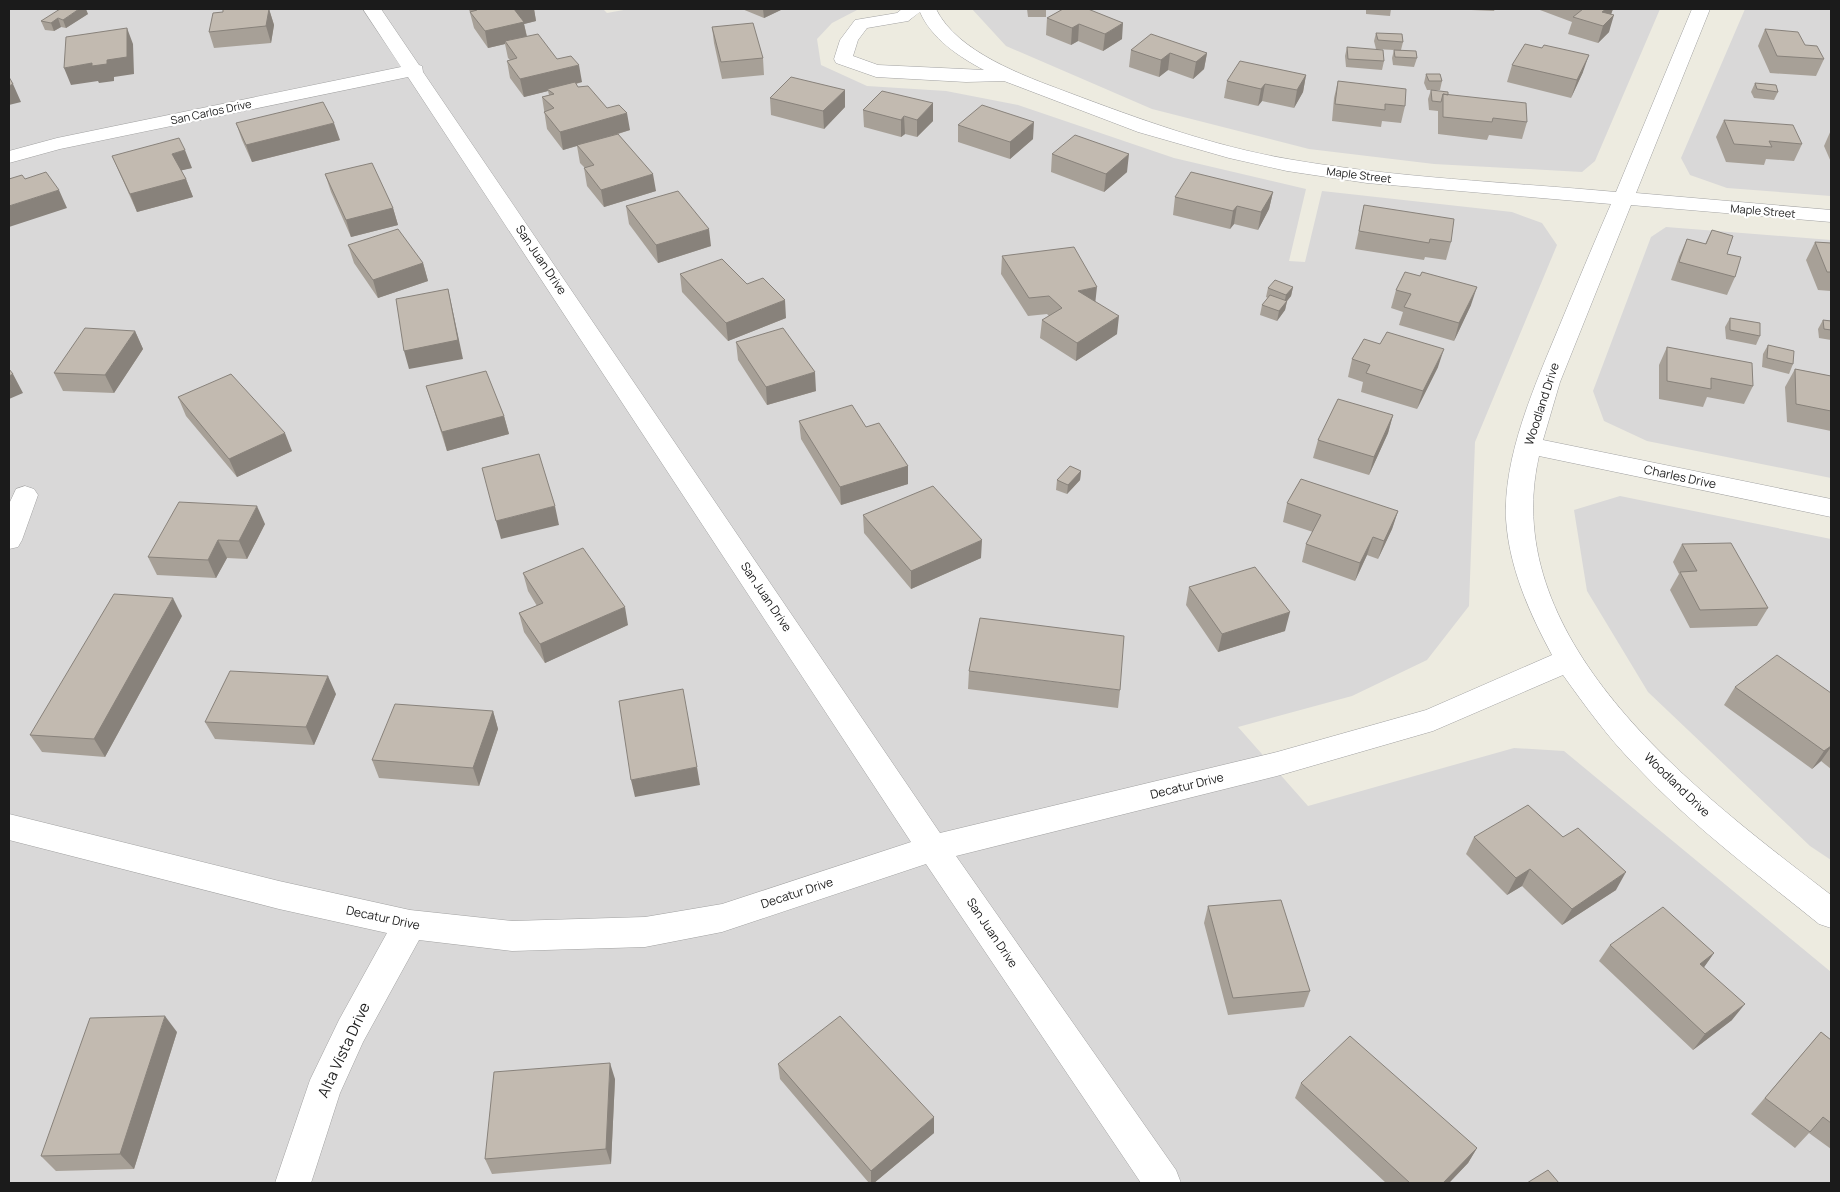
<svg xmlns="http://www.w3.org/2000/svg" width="1840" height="1192" font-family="Manrope,sans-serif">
	<rect width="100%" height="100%" fill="#edebe0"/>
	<path fill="#d9d8d8" d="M9 9H603L607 13 629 9H859L832 23 817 39 821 65 867 86 946 91 1018 105 1174 158 1306 189 1289 261 1305 262 1322 191 1512 212 1542 223 1557 245 1475 442 1469 606 1427 660 1352 696 1238 727 1308 806 1514 748 1564 751 1831 972V1183H9Z
		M972 9H1660L1595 161 1582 172 1434 164 1309 149 1152 109 1006 46Z
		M1745 9H1831V196L1727 188 1690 175 1681 158Z
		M1666 227 1831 240V478L1647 441 1604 421 1593 391 1651 237Z
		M1620 496 1831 539V860L1810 846 1648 692 1587 591 1574 510Z"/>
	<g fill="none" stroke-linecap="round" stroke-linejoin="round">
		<g stroke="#a2a2a2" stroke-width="1">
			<path id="minor" d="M363 9H381L419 65 422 66 423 72 940 833 1277 752 1426 710 1552 655C1530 614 1509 568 1506 519 1503 456 1535 385 1559 327 1576 286 1593 245 1611 204L1367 183 1287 171 1229 158 1138 132 1004 81 966 82 876 77 836 63 834 59 840 40 855 20 897 13 902 9H936C957 52 1024 76 1067 92 1139 119 1212 146 1288 159 1396 178 1506 182 1616 192L1692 9H1710L1636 193 1831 210V222L1631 205 1560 382 1543 440 1831 499V517L1539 456C1496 644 1701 795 1831 895V928L1819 924C1757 874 1692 826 1637 767 1609 739 1586 707 1563 675L1433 731 1277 776 956 856 1176 1170 1181 1183H1141L926 864 722 932 645 947 512 951 419 940 363 1042 340 1093 311 1183H275L310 1080 339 1020 387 933 279 909 9 840V814L279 881 410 910 512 921 645 917 722 904 911 842 408 77 60 149 9 163V151L57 138 401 67ZM920 12C931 38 959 57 984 70L878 65 853 56 858 40 867 28 908 21Z
				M25 486 34 489 38 495 22 540 18 547 9 549V504L16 489Z"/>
		</g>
		<use href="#minor" fill="#fff" fill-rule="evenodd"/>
	</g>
	<path fill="#a7a097" d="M269 9 274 25 271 43 214 48 209 32Z
		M469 9H534L536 21 524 24 527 36 557 59 582 82 576 84 578 87 607 108 630 130 618 134 656 191 604 207 587 186 584 168H585L580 163 577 146 563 150 547 129 542 97 549 95 548 91 524 97 510 78 507 61 510 60 508 58 505 44 488 48 474 28Z
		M742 9H783L764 18Z
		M1027 9H1046V17H1028Z
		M1063 9 1122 39 1103 51 1078 41 1071 45 1046 35 1047 18Z
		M1366 9H1391L1390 16 1366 14Z
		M1449 9H1495L1494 11Z
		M1541 9H1613L1611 14 1609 32 1598 43 1568 34 1572 22 1540 10Z
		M88 14 66 28 61 27 54 31 45 30 41 21Z
		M712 27 763 58 764 75 722 79 714 43Z
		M1765 29 1824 59 1816 76 1770 73 1758 46Z
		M1376 33 1403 42 1401 50 1417 58 1414 67 1393 65 1392 58 1394 50 1376 49 1374 41Z
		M1347 47 1384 61 1382 70 1346 67 1345 56Z
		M1131 50 1207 53 1204 69 1193 79 1168 70 1159 77 1129 67Z
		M1512 65 1583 72 1571 98 1507 82Z
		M1426 74 1442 81 1440 90H1427L1424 83Z
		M1306 75 1303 92 1294 108 1262 101 1258 106 1224 98 1227 81Z
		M1338 81 1405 106 1401 123 1382 121 1381 127 1332 121 1334 98Z
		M1755 83 1778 92 1774 100 1754 98 1751 92Z
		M1431 90 1448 95 1527 122 1522 139 1489 135 1487 140 1438 134V111L1429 110 1428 99Z
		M770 98 845 107 824 129 771 115Z
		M863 110 933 121 917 137 905 134 901 137 864 127Z
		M1724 120 1802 144 1794 161 1766 159 1764 165 1726 162 1716 137Z
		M236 123 340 140 252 162 242 140Z
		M958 125 1033 139 1010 159 958 142Z
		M1831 130V162L1824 146Z
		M1052 154 1127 172 1104 192 1051 172Z
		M112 156 192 168 181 170 186 179 193 197 137 212Z
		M325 174 393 208 398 225 351 237 331 192Z
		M1273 192 1269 209 1258 230 1234 224 1230 229 1173 215 1175 197Z
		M1364 205 1451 242 1446 260 1425 257 1424 260 1355 249Z
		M626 206 711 246 658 263 629 224Z
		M1712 230 1727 254 1735 277 1727 295 1671 280 1679 257 1687 239 1705 244Z
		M1815 242 1831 243V291L1818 290 1806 260Z
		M348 245 423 263 428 281 378 298 354 263Z
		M1002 256 1117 334 1076 361 1040 338 1042 320 1049 316 1047 314 1028 316 1001 274Z
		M680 274 747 284 786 318 728 341 682 292Z
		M1293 287 1291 296 1287 301 1285 310 1277 321 1260 315 1262 305 1268 298 1266 297 1268 288Z
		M1396 290 1471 305 1454 341 1399 325 1403 312 1391 308Z
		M1730 318 1760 336 1756 345 1726 339 1725 327Z
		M1823 320 1831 321V340L1819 338 1818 329Z
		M135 331 143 349 114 393 63 391 54 373Z
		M736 342 816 391 767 405 738 360Z
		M1768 345 1793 364 1789 374 1762 367 1763 354Z
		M1667 347 1753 386 1744 404 1707 397 1703 407 1659 399V365Z
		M1352 359 1438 367 1417 409 1361 392 1363 382 1348 377Z
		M1795 369 1831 376V431L1787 422 1785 387Z
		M426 386 504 416 509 434 447 451Z
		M178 397 292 451 237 477 186 416Z
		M1393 415 1388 433 1369 475 1313 458 1318 440Z
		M799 421 866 427 908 466V484L841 505 801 439Z
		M1081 471 1080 480 1067 494 1056 490 1057 480Z
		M1287 503 1398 511 1392 529 1378 559 1367 555 1355 581 1302 562 1306 544 1313 532 1283 522Z
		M863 515 981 558 911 589 864 533Z
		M265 524 247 559 227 558 216 578 157 575 148 557Z
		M1682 544 1768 608 1757 626 1690 628 1670 590 1679 574 1673 562Z
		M523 573 628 625 545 663 524 632 519 613 537 606 528 591Z
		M1189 587 1285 631 1218 652 1186 605Z
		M182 616 105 757 42 752 30 735Z
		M969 671 1120 690 1118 708 968 689Z
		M1735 687 1831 693V769L1821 761 1812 769 1724 705Z
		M336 694 314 745 215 739 205 722Z
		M493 711 498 729 479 786 379 778 372 760Z
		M1474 837 1616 890 1562 925 1522 886 1507 895 1466 854Z
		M1208 906 1310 991 1304 1007 1228 1015 1204 923Z
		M1610 945 1714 953 1704 967 1732 1020 1693 1050 1599 961Z
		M177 1032 134 1169 56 1171 41 1156Z
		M1821 1032 1831 1040V1149L1809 1133 1795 1148 1751 1114Z
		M778 1064 934 1133 874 1183H869L780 1079Z
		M615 1079 611 1164 492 1174 485 1159Z
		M1301 1083 1477 1148 1468 1163 1449 1183H1386L1295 1098Z"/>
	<path fill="#88827b" d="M79 9H86L88 14 66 28 63 20Z
		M269 9 274 25 271 43 266 26Z
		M514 9H534L536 21 524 24 527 38 505 41V44L488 48 485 31Z
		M763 9H783L764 18Z
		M1606 9H1613L1610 17 1602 12Z
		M1614 15 1609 32 1598 43 1603 26Z
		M58 18 61 27 54 31 51 23Z
		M1123 23 1122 39 1103 51 1105 34Z
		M1079 24 1078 41 1071 45 1072 28Z
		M127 28 133 44 134 74 114 77V81L99 83 98 81 71 85 64 68 107 60Z
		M1170 53 1168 70 1159 77 1161 60Z
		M1207 53 1204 69 1193 79 1196 62Z
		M1589 55 1583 72 1571 98 1577 80Z
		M579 65 582 82 549 90 547 89 548 91 524 97 520 79Z
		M1306 75 1303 92 1294 108 1297 90Z
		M13 84 21 102 9 105V86Z
		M1265 84 1262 101 1258 106 1261 89Z
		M845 90V107L824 129 823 111Z
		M933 103V121L917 137V120Z
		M627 113 630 130 563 150 560 132Z
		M904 116 905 134 901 137V120Z
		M1034 122 1033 139 1010 159V142Z
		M334 123 340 140 252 162 246 145Z
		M185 150 192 168 179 171 172 154Z
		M1129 154 1127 172 1104 192 1106 174Z
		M653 174 656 191 604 207 601 190Z
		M186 179 193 197 137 212 130 194Z
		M59 190 67 208 9 227V206Z
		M1273 192 1269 209 1258 230 1261 212Z
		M1237 206 1234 224 1230 229 1233 211Z
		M393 208 398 225 351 237 346 220Z
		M709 229 711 246 658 263 656 245Z
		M423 263 428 281 378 298 373 280Z
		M1097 287 1095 305 1078 291Z
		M1293 287 1291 296 1287 301 1285 310 1277 321 1279 311 1284 304 1286 295Z
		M1477 287 1471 305 1454 341 1459 323Z
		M448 289 452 307 463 359 409 369 404 351Z
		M785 300 786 318 728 341 726 323Z
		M1119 316 1117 334 1076 361 1077 343Z
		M135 331 143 349 114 393 105 375Z
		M1444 349 1438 367 1417 409 1423 391Z
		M815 372 816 391 767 405 766 387Z
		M13 374 23 393 9 399V376Z
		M1393 415 1388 433 1369 475 1374 457Z
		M504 416 509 434 447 451 442 432Z
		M285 433 292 451 237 477 229 459Z
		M908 466V484L841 505 840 487Z
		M1081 471 1080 480 1067 494 1068 485Z
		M257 506 265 524 247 559 239 541Z
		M555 506 559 525 501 539 496 521Z
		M1398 511 1392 529 1378 559 1384 541Z
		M1373 537 1367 555 1355 581 1360 563Z
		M218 540 227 558 216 578 208 560Z
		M982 540 981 558 911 589V571Z
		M173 598 182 616 105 757 94 739Z
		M625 607 628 625 545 663 540 644Z
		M1290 612 1285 631 1218 652 1222 634Z
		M328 676 336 694 314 745 306 727Z
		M493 711 498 729 479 786 473 768Z
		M1831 746V747L1821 761 1812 769 1824 751Z
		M697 767 700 785 635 797 631 780Z
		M1530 869 1522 886 1507 895 1516 878Z
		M1626 872 1616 890 1562 925 1572 909Z
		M1714 953 1702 970 1700 964Z
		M1745 1004 1732 1020 1693 1050 1705 1034Z
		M165 1016 177 1032 134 1169 120 1154Z
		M610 1063 615 1079 611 1164 606 1149Z
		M934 1117V1133L874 1183H871V1171Z
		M1477 1148 1468 1163 1449 1183H1443Z"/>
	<path fill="#c2bab0" stroke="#88827b" d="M60 9H79L63 20 58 18 51 23 41 21Z
		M223 9H269L266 26 209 32 213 13 223 12Z
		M476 9H514L524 22 485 31 470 12 477 10Z
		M1063 9H1088L1123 23 1105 34 1079 24 1072 28 1047 18Z
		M1583 9H1606L1602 12 1614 15 1603 26 1573 17Z
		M753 23 763 58 721 62 712 27Z
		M127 28V57L107 60V64L92 66V63L64 68 66 37Z
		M1765 29 1798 32 1805 45 1817 46 1824 59 1777 56Z
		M1376 33 1402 34 1403 42 1378 40Z
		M538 34 557 59 571 56 579 65 520 79 507 61 517 58 505 41Z
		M1151 34 1207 53 1196 62 1170 53 1161 60 1131 50Z
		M1525 44 1542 48 1544 45 1589 55 1577 80 1512 65Z
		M1347 47 1383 50 1384 61 1348 59Z
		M1394 50 1416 51 1417 58 1395 57Z
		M1240 61 1306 75 1297 90 1265 84 1261 89 1227 81Z
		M1426 74H1440L1442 81H1429Z
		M9 77 13 84 9 86Z
		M791 77 845 90 823 111 770 98Z
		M1338 81 1406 89 1405 106 1385 104V110L1335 104Z
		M575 82 578 87 588 86 607 108 619 105 627 113 560 132 544 112 554 108 542 97 554 94 547 89Z
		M1755 83 1776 85 1778 92 1757 89Z
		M1431 90 1448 92V95L1443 94 1441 102 1432 101Z
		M882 91 933 103 917 120 904 116 901 120 863 110Z
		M1443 94 1526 103 1527 122 1493 118 1492 122 1443 117Z
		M323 102 334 123 246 145 236 123Z
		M982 105 1034 122 1010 142 958 125Z
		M1724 120 1793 125 1802 144 1769 141 1772 147 1734 144Z
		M618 134 653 174 601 190 584 168 594 165 577 145Z
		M1075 135 1129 154 1106 174 1052 154Z
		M179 138 185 150 172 154 186 179 130 194 112 156Z
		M372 163 393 208 346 220 325 174Z
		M46 172 59 190 9 206V179L22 175 25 179Z
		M1191 172 1273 192 1261 212 1237 206 1233 211 1175 197Z
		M678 191 709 229 656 245 626 206Z
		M1364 205 1454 219 1451 242 1430 239 1429 243 1359 231Z
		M398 229 423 263 373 280 348 245Z
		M1712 230 1733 236 1727 254 1741 257 1735 277 1679 262 1687 239 1706 244Z
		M1815 242 1831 243V272H1827Z
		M1074 247 1097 287 1078 291 1119 316 1077 343 1042 320 1062 308 1049 296 1029 298 1002 256Z
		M722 259 747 284 763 278 785 300 726 323 680 274Z
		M1405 272 1420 276 1422 272 1477 287 1459 323 1404 307 1411 294 1396 290Z
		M1275 280 1293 287 1286 295 1268 288Z
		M448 289 458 340 404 351 396 299Z
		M1270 295 1287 301 1279 311 1262 305Z
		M1730 318 1760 323V336L1730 330Z
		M1823 320 1831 321V330L1824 329Z
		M85 328 135 331 105 375 54 373Z
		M783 328 815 372 766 387 736 342Z
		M1387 332 1444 349 1423 391 1366 373 1370 365 1352 359 1364 339 1380 344Z
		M1768 345 1794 351 1793 364 1767 358Z
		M1667 347 1752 363 1753 386 1711 378V389L1667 381Z
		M9 369 13 374 9 376Z
		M1795 369 1831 376V411L1796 404Z
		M486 371 504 416 442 432 426 386Z
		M231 374 285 433 229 459 178 397Z
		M1338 399 1393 415 1374 457 1318 440Z
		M852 405 866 427 879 423 908 466 840 487 799 421Z
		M539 454 555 506 496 521 482 468Z
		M1070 466 1081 471 1068 485 1057 480Z
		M1301 479 1398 511 1384 541 1373 537 1360 563 1306 544 1321 515 1287 503Z
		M933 486 982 540 911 571 863 515Z
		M179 502 257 506 239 541 218 540 208 560 148 557Z
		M1731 543 1768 608 1700 610 1680 572 1697 571 1682 544Z
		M583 548 625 607 540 644 519 613 543 603 523 573Z
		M1255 567 1290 612 1222 634 1189 587Z
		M114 594 173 598 94 739 30 735Z
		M980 618 1124 636 1120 690 969 671Z
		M1777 655 1831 693V746L1824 751 1735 687Z
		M230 671 328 676 306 727 205 722Z
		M683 689 697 767 631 780 619 701Z
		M395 704 493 711 473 768 372 760Z
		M1528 805 1563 837 1578 828 1626 872 1572 909 1530 869 1516 878 1474 837Z
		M1281 900 1310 991 1233 998 1208 906Z
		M1663 907 1714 953 1700 964 1745 1004 1705 1034 1610 945Z
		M165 1016 120 1154 41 1156 90 1018Z
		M840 1016 934 1117 871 1171 778 1064Z
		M1821 1032 1831 1040V1123L1823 1117 1810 1132 1765 1098Z
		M1350 1036 1477 1148 1443 1183H1410L1301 1083Z
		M610 1063 606 1149 485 1159 494 1072Z
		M1548 1170 1559 1183H1527Z"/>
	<g text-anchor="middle" stroke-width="4.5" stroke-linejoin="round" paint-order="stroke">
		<g font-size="11" fill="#1b1b1b" stroke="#fff">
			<text transform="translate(211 112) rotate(-12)" y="4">San Carlos Drive</text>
			<text transform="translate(1359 175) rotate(7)" y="4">Maple Street</text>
			<text transform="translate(1763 211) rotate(5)" y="4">Maple Street</text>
		</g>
		<g font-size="12" fill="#1b1b1b" stroke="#fff">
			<text transform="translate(541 260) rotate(56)" y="4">San Juan Drive</text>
			<text transform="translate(1542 404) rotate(-72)" y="4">Woodland Drive</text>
			<text transform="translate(1680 477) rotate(12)" y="4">Charles Drive</text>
			<text transform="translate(766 597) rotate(56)" y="4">San Juan Drive</text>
			<text transform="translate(1677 785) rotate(44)" y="4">Woodland Drive</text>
			<text transform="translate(1187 786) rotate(-14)" y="4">Decatur Drive</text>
			<text transform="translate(797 893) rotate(-18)" y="4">Decatur Drive</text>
			<text transform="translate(383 918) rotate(12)" y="4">Decatur Drive</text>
			<text transform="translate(992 933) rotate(56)" y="4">San Juan Drive</text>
		</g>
		<g font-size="15" fill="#1b1b1b" stroke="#fff">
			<text transform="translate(344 1050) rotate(-65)" y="5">Alta Vista Drive</text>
		</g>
	</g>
	<rect width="1840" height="1192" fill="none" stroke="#1b1b1b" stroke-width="20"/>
</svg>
